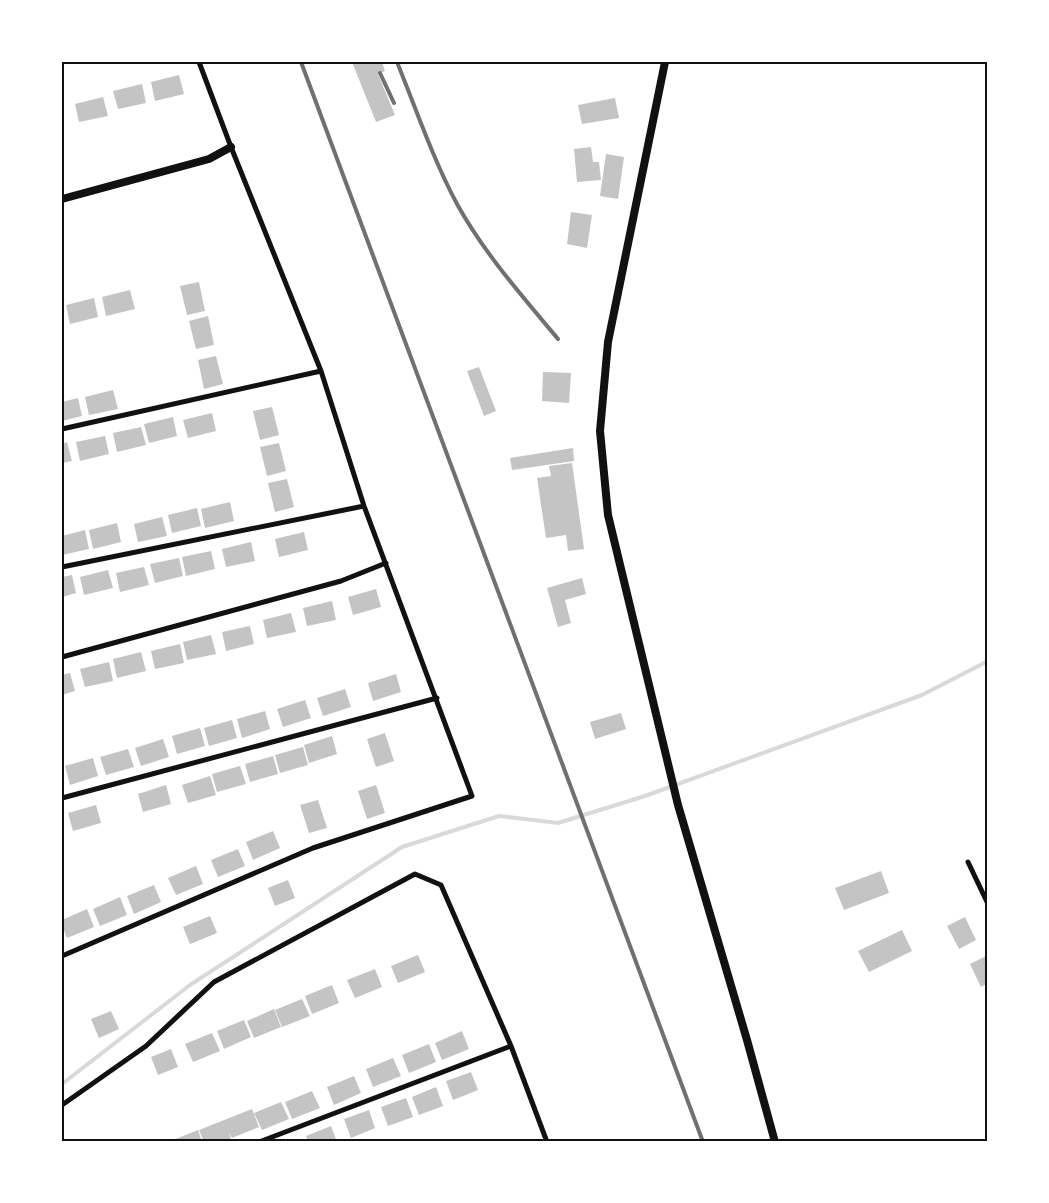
<svg xmlns="http://www.w3.org/2000/svg" width="1049" height="1203" font-family="'Nunito Sans',sans-serif">
	<rect width="100%" height="100%" fill="#fff"/>
	<g fill="none" stroke-linecap="round" stroke-linejoin="round">
		<path stroke="#d9d9d9" stroke-width="4" d="M62 1084 190 985 402 847 499 816 558 823 645 796 922 695 988 661"/>
	</g>
	<path fill="#c4c4c4" d="M352 62H382L385 71 378 74 395 115 376 122Z
		M179 75 184 94 155 101 151 82Z
		M142 84 146 103 118 109 113 91Z
		M103 97 108 116 79 122 75 104Z
		M615 98 619 118 582 124 578 105Z
		M591 147 593 162H599L601 180 577 182 574 149Z
		M606 154 624 157 618 199 600 196Z
		M571 212 592 215 587 248 567 244Z
		M199 282 205 311 187 315 180 286Z
		M130 290 135 309 106 316 102 297Z
		M94 298 98 317 70 324 66 305Z
		M208 316 214 345 196 349 189 321Z
		M216 356 223 384 204 389 198 360Z
		M479 367 496 411 484 416 467 371Z
		M543 372 571 373 569 403 542 401Z
		M113 390 118 409 89 415 85 397Z
		M78 398 82 416 62 421V402Z
		M272 407 279 435 260 440 253 411Z
		M212 413 216 431 188 438 183 420Z
		M173 417 177 436 149 443 144 424Z
		M141 427 146 445 117 452 113 433Z
		M105 436 109 454 80 461 76 442Z
		M67 442 72 461 62 463V444Z
		M279 443 286 471 267 476 260 447Z
		M573 448 574 461 512 470 510 458Z
		M572 463 584 549 568 551 566 535 546 538 537 478 551 476 549 466Z
		M287 479 294 507 275 512 268 483Z
		M230 502 234 521 205 528 201 509Z
		M197 508 201 526 172 533 168 515Z
		M162 517 167 536 138 542 134 524Z
		M117 523 121 542 93 549 89 530Z
		M85 530 89 549 62 555V536Z
		M304 532 308 550 279 557 275 539Z
		M251 542 255 561 226 567 222 549Z
		M211 551 215 569 186 576 182 557Z
		M179 558 183 576 155 583 150 564Z
		M144 567 149 585 120 592 116 573Z
		M108 570 113 588 84 595 80 577Z
		M72 575 76 593 62 597V577Z
		M582 578 586 594 565 600 571 623 558 627 547 588Z
		M376 589 381 607 353 615 348 597Z
		M332 601 336 620 307 626 303 608Z
		M291 613 296 632 267 638 263 620Z
		M250 626 254 644 226 651 222 632Z
		M211 635 216 654 187 660 183 642Z
		M180 644 184 663 155 669 151 651Z
		M141 652 146 671 117 678 113 659Z
		M109 662 113 681 85 687 80 669Z
		M70 673 75 691 62 695V675Z
		M396 674 401 692 373 701 368 683Z
		M345 689 351 707 323 716 317 698Z
		M305 700 311 718 283 727 277 709Z
		M265 711 270 729 242 738 237 719Z
		M621 713 626 729 595 739 590 722Z
		M232 720 237 738 209 746 204 728Z
		M200 728 205 746 177 754 172 736Z
		M385 733 394 761 376 767 367 739Z
		M332 736 337 754 309 763 304 745Z
		M163 739 169 757 141 766 135 748Z
		M303 747 308 765 280 773 275 755Z
		M128 749 134 767 106 775 100 757Z
		M273 756 278 774 250 782 245 764Z
		M93 758 98 776 70 785 65 766Z
		M240 766 246 784 217 792 212 774Z
		M210 776 216 795 188 803 182 785Z
		M166 785 171 804 143 812 138 794Z
		M376 785 385 813 367 819 358 791Z
		M318 800 327 828 309 833 300 805Z
		M96 805 101 823 73 831 68 813Z
		M273 831 280 848 253 860 246 842Z
		M238 849 245 866 218 877 211 860Z
		M196 866 203 884 176 895 168 878Z
		M881 871 889 893 844 910 835 888Z
		M288 880 295 898 275 906 268 888Z
		M154 885 161 902 134 914 127 896Z
		M120 897 127 915 100 926 93 909Z
		M87 909 94 927 67 938 62 926V920Z
		M210 916 217 933 190 944 183 927Z
		M965 917 976 940 959 949 947 926Z
		M902 930 912 951 869 972 858 951Z
		M418 955 425 972 398 983 391 966Z
		M988 955V983L981 987 970 964Z
		M375 969 382 987 355 998 347 980Z
		M332 985 339 1003 312 1014 305 996Z
		M302 999 310 1016 282 1027 275 1010Z
		M274 1009 281 1027 254 1038 247 1021Z
		M111 1011 119 1029 99 1038 91 1019Z
		M244 1020 251 1037 224 1049 217 1031Z
		M462 1031 469 1049 442 1060 435 1043Z
		M212 1033 220 1051 193 1062 185 1044Z
		M429 1044 436 1062 409 1073 402 1055Z
		M171 1049 178 1067 158 1075 151 1057Z
		M393 1058 401 1076 373 1087 366 1069Z
		M471 1072 478 1090 453 1100 446 1081Z
		M354 1076 361 1093 334 1105 327 1087Z
		M436 1087 443 1106 419 1115 412 1097Z
		M312 1091 320 1108 292 1119 285 1102Z
		M406 1098 413 1117 388 1126 381 1107Z
		M281 1102 289 1119 262 1130 254 1113Z
		M252 1109 259 1127 232 1138 229 1133 231 1139 224 1142H204L199 1130Z
		M369 1110 375 1128 351 1138 344 1119Z
		M331 1126 337 1142H308L306 1136Z
		M198 1130 202 1142H174L173 1140Z"/>
	<g fill="none" stroke-linecap="round" stroke-linejoin="round">
		<path stroke="#111" stroke-width="5" d="M62 429 321 371
			M62 567 364 506
			M62 657 341 581 386 563
			M62 798 437 698
			M968 862 988 904
			M62 956 313 848 472 796 364 506 321 371 231 147 199 62
			M62 1105 146 1046 214 982 415 874 441 885 511 1046 547 1142
			M259 1142 511 1046"/>
		<path stroke="#111" stroke-width="8" d="M665 62 608 342 600 431 608 515 678 805 747 1040 775 1142
			M62 199 209 159 231 147"/>
		<path stroke="#707070" stroke-width="4" d="M301 62 703 1142
			M397 62C416 109 433 159 457 204 484 253 523 297 558 339
			M380 73 394 103"/>
	</g>
	<rect width="1049" height="1203" fill="none" stroke="#ffffff" stroke-width="126"/>
	<rect x="63" y="63" width="923" height="1077" fill="none" stroke="#111" stroke-width="2"/>
</svg>
